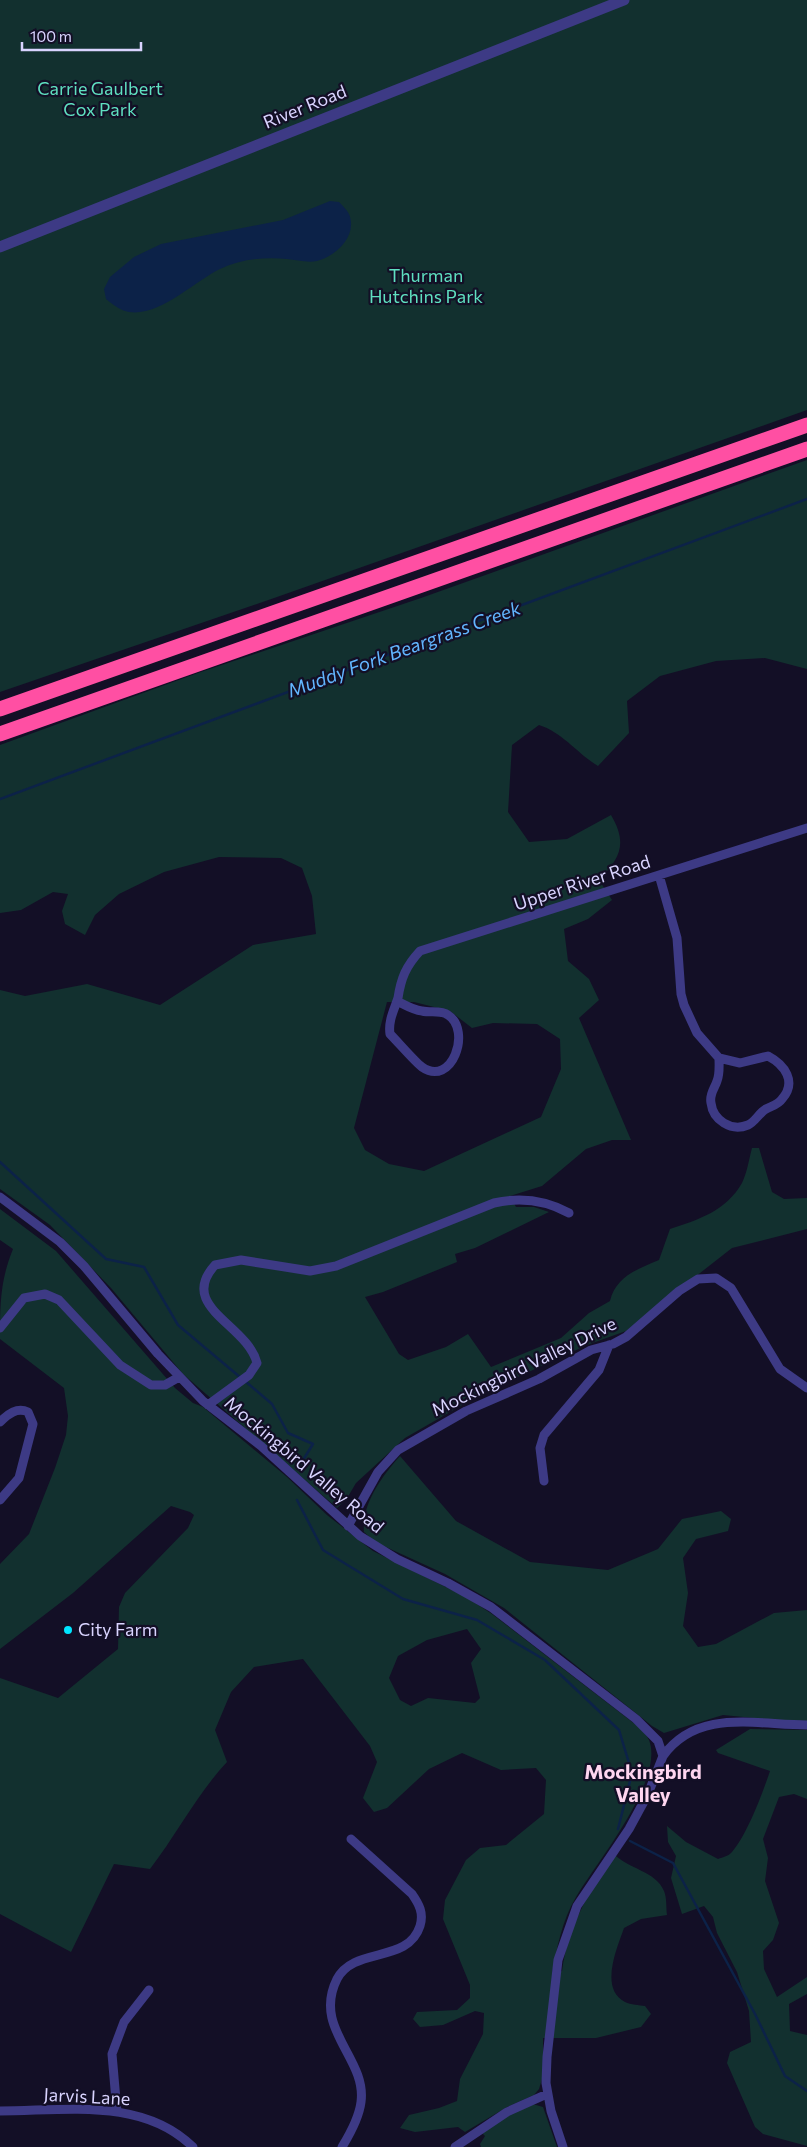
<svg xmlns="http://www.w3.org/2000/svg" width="807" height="2147" font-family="Commissioner,sans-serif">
	<rect width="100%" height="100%" fill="#130f26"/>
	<path fill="#12302f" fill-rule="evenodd" d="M0 0H807V410L277 597 0 692Z
		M807 460V669L765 658 716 661 660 676 627 701 629 733 598 766C578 754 562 732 539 725L512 745 508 812 529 842 567 839 611 815C628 844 620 858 599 880L612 900 588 919 564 929 568 961 589 979 599 1000 579 1018 631 1140H612L586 1149 542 1186 510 1196 516 1207H534L549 1212 475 1248 455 1254 457 1262 383 1292 365 1297 399 1354 408 1360 446 1347 468 1334 491 1367 561 1338 589 1313 610 1301C616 1276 638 1269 659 1260L670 1229C698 1220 726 1211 742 1183 747 1173 749 1159 752 1148H759L772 1192 784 1199 807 1198V1229L732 1248 626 1331 587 1345 483 1393 405 1438 356 1483 346 1500 337 1508 183 1374 111 1288 50 1225 0 1189V990L25 996 87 984 160 1005 253 945 316 934 312 896 302 868 281 858 219 857 164 872 119 894 95 915 85 935 65 924 62 911 68 894 53 892 21 910 0 913V745L198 673 421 598ZM387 1002H414L450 1011 472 1028 493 1023 537 1024 560 1039 561 1069 541 1117 424 1171 389 1164 365 1150 354 1128Z
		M0 1209 56 1251 175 1388 193 1403 203 1407 287 1477 327 1515 373 1551 466 1597 492 1614 640 1728C643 1731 647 1736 649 1740 665 1780 596 1863 576 1897 562 1921 557 1947 552 1974L562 1971C568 1926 589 1892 614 1854 628 1869 656 1871 664 1891 667 1898 666 1908 667 1915L641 1919 624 1928C617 1948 599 1989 625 2002 631 2005 639 2005 645 2006L651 2014 641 2027 596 2038H543V2076L539 2089 534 2095 507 2107 465 2132 458 2127 415 2132 400 2128 409 2115 439 2108 457 2101 460 2079 483 2034 484 2013 475 2011 443 2025 420 2027 413 2019 417 2012 457 2010 470 1998V1985L443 1919 445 1900 466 1860 480 1848 506 1845 544 1814 546 1780 536 1768 501 1770 462 1753 429 1769 387 1808 374 1812 363 1798 377 1762 370 1746 303 1659 254 1667 231 1692 215 1730 227 1762C197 1794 177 1834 150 1869L114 1864 71 1952 0 1914V1678L58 1698 118 1649 119 1607 125 1593 188 1528 194 1515 190 1512 171 1506 73 1593 0 1649V1564L29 1534 55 1468 66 1435 68 1416 64 1388 0 1339C0 1305 0 1281 13 1249L0 1240ZM467 1629 481 1649 471 1663 480 1698 475 1703 428 1698 411 1706 400 1700 389 1678 398 1656 427 1640Z
		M400 1456 456 1521 530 1562 608 1570 658 1549 682 1519 721 1511 731 1519 728 1531 696 1539 683 1558 688 1593 683 1626 698 1647 716 1644 774 1613 807 1610V1721L793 1722 723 1715 664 1733 652 1726 504 1608 445 1574 375 1542 364 1532C361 1505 382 1476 400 1456Z
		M750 1729 807 1730V1799L794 1794 779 1797 763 1839 768 1858 765 1881 779 1923 773 1940 763 1951 764 1969 777 1997 807 1977V1994L789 2004 790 2031 807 2035V2146L763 2134 755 2127 727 2063 730 2052 751 2042 749 2011 737 1972 717 1933 713 1917 704 1906 682 1914 671 1878 676 1856 668 1842 667 1826 686 1842 718 1859C723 1857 729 1856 732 1852 747 1835 763 1792 770 1771L718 1753 716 1750Z
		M529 2103 543 2107 557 2147H481L480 2144 485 2136 481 2132Z"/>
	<path fill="#0c2248" d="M330 201 339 202C342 205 347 210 349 214 358 236 336 256 317 261 308 263 296 260 287 259 264 257 241 259 220 269 195 281 159 317 129 312 121 311 112 304 106 299L104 289 110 277 134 257 161 244 283 220Z"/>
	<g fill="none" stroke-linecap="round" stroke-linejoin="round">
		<path stroke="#0c2248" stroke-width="2.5" d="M0 799 807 499
			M0 1162 106 1259 144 1267 178 1325 241 1378
			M245 1381 272 1404 288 1433 313 1444 303 1460
			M297 1500 323 1550 403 1599 477 1620 545 1660 619 1730 632 1773 618 1829
			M630 1841 673 1863 755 2014 785 2076 807 2091"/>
		<path stroke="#3d3a85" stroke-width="9" d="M659 875 677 938 681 994 684 1005 697 1033 719 1058C719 1065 720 1074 717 1081 715 1088 709 1094 711 1103 713 1120 731 1132 748 1125 755 1122 759 1113 766 1109 771 1106 778 1105 782 1099 797 1082 785 1065 768 1056L740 1063 719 1058
			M397 1001C405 1005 413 1010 422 1011 431 1013 441 1010 448 1015 472 1030 452 1088 422 1067 415 1062 398 1042 390 1034 388 1021 394 1010 398 998 401 978 406 966 420 951L807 828
			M0 1197 60 1242 84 1266 158 1354 203 1401 261 1446 360 1536 397 1559 448 1583 491 1607 636 1719 658 1741 663 1756 648 1794 629 1829 577 1906 558 1960 547 2057 546 2083 551 2111 563 2147
			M0 1328 24 1298 45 1294 59 1300 120 1365 151 1385H165L179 1377
			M208 1405 249 1375 257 1363C247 1324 177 1307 215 1265L241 1260 310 1271 336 1266 494 1203C520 1197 545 1200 569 1213
			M0 1422C8 1414 17 1407 28 1412L33 1424 19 1478 0 1500
			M544 1481 540 1448 544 1435 599 1370 609 1345
			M348 1526 378 1472 398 1450 466 1411 539 1379 591 1350 613 1344 626 1337 679 1291 698 1279 716 1278 731 1288 780 1369 807 1388
			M663 1756C698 1708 756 1725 807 1725
			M0 2111C65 2111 142 2097 193 2147
			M117 2112 112 2054 124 2022 149 1990
			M342 2147C350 2134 359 2118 361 2102 367 2058 312 2029 337 1979 354 1946 408 1964 420 1926 424 1913 419 1904 412 1894L351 1839
			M455 2147 507 2112 547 2094"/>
		<path stroke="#3d3a85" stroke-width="11" d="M0 247 624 0"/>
		<path stroke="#ff4fa3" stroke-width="15" d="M0 709 807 425
			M0 734 807 449"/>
	</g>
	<circle fill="#00e5ff" stroke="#130f26" stroke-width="2" cx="68" cy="1630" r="5"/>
	<g text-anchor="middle" stroke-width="4.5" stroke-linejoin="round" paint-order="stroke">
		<g font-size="18" fill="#5fe0c0" stroke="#130f26">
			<text x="100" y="95">Carrie Gaulbert<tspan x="100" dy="21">Cox Park</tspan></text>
			<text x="426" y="282">Thurman<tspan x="426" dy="21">Hutchins Park</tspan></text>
		</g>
		<g font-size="18" fill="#d9d4ff" stroke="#130f26">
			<text transform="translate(305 107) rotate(-22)" y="6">River Road</text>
			<text transform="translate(582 883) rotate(-18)" y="6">Upper River Road</text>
			<text transform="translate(524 1367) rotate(-26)" y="6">Mockingbird Valley Drive</text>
			<text transform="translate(304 1465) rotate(40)" y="6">Mockingbird Valley Road</text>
			<text transform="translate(87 2097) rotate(3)" y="6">Jarvis Lane</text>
		</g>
		<g font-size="18" fill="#d9d4ff" stroke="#130f26" text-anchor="start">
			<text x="78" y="1636">City Farm</text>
		</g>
		<g font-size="19" font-style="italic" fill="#62b6ff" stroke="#130f26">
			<text transform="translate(404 649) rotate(-20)" y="7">Muddy Fork Beargrass Creek</text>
		</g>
		<g font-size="20" font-weight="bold" fill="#ffd6f0" stroke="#130f26">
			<text x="643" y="1779">Mockingbird<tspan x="643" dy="23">Valley</tspan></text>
		</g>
	</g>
	<path d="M22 42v8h119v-8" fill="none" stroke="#d9d4ff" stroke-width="2.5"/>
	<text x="30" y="42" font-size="15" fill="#d9d4ff" stroke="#130f26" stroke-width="4" paint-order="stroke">100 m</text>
</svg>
